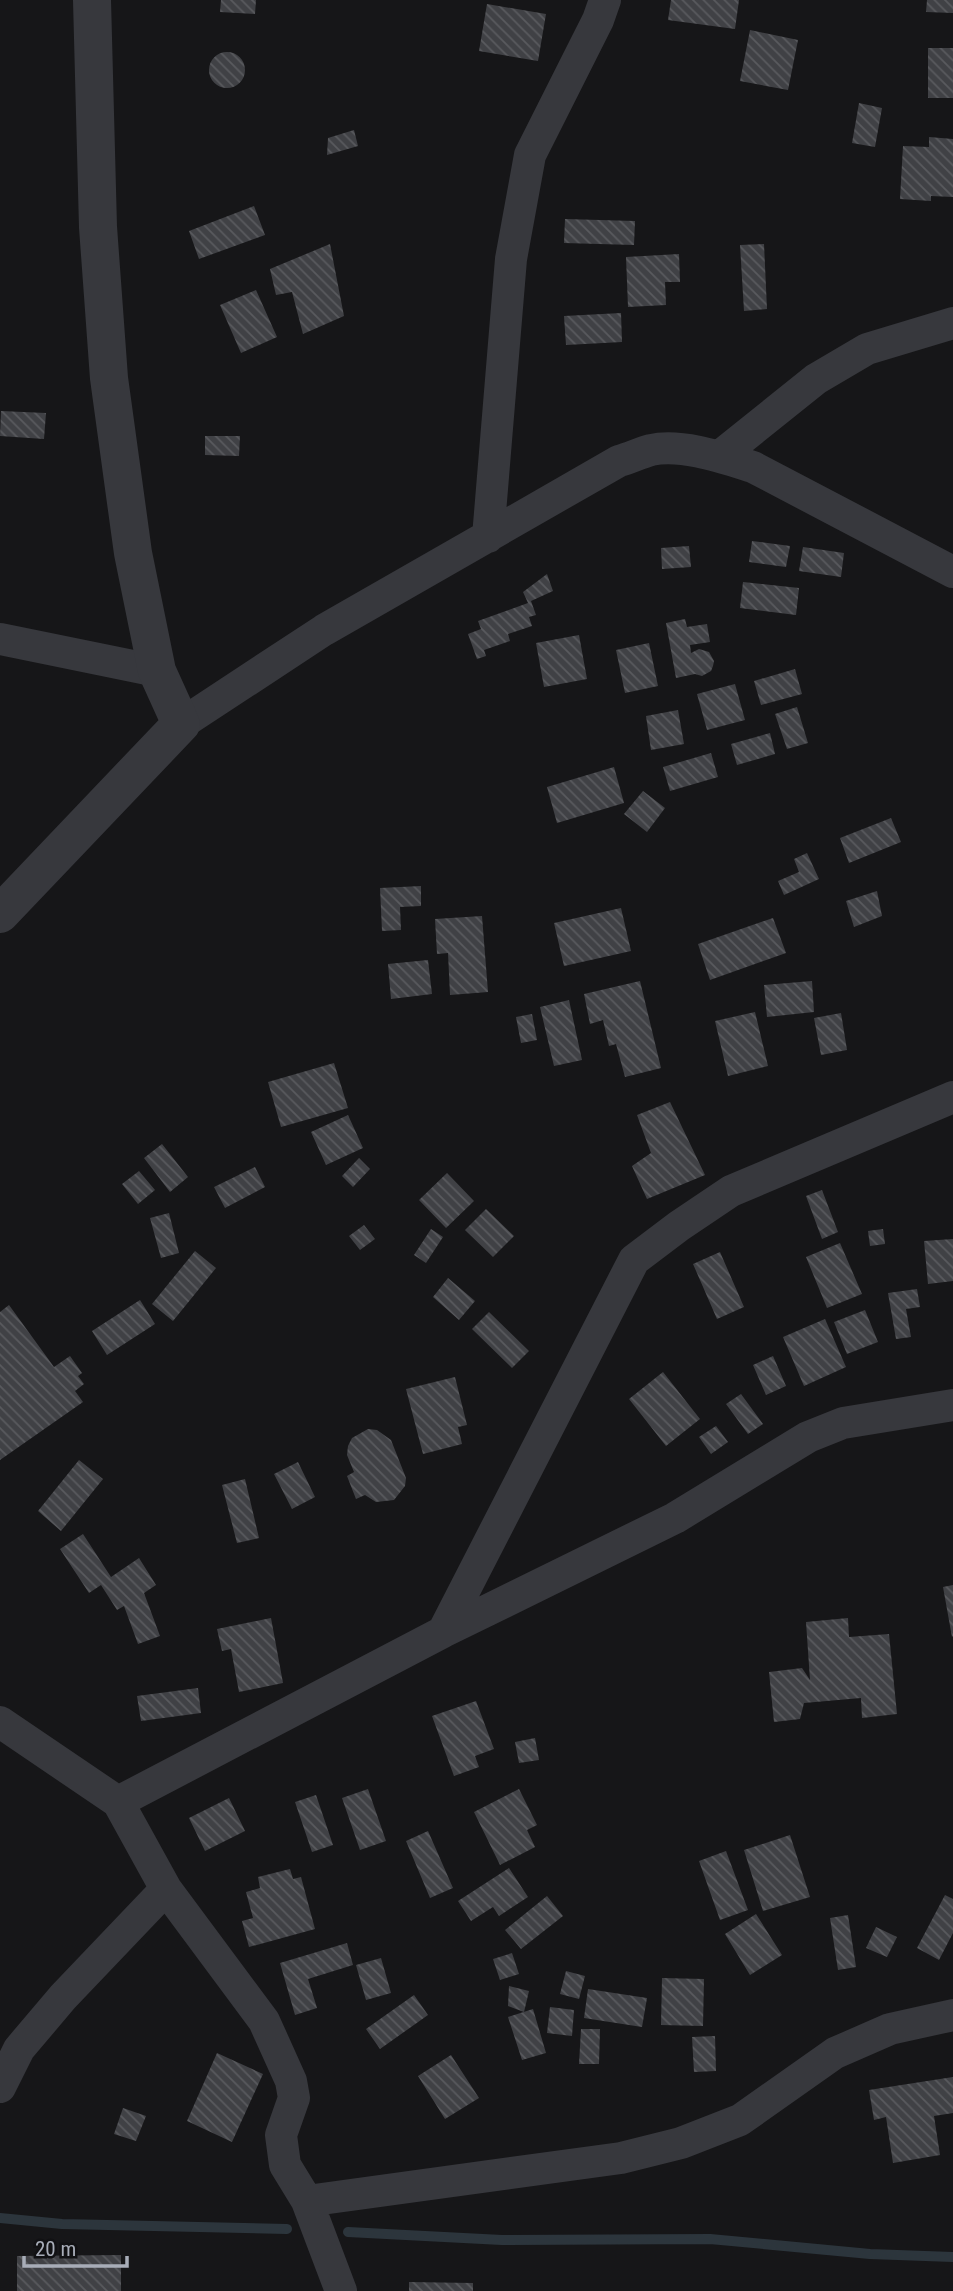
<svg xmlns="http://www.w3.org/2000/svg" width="953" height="2291" font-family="'Roboto Condensed',sans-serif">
	<defs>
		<pattern id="building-back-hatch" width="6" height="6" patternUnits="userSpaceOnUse" patternTransform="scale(1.75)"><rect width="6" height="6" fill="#404145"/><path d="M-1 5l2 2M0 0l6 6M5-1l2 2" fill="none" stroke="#595a5e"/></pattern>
	</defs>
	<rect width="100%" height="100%" fill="#161618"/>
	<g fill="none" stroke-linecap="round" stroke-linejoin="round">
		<path stroke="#2c353c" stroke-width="10" d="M0 2218 62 2224 287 2229
			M348 2232 502 2240 710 2239 870 2254 953 2257"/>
	</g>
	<path fill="url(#building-back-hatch)" d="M221 0H256L255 14 220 12Z
		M671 0H739L735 29 668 20Z
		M927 0H953V13L926 12Z
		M487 4 546 14 538 61 479 51Z
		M750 30 798 40 788 90 740 81Z
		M928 48H953V98H928Z
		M209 70a18 18 0 1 1 36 0a18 18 0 1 1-36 0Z
		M859 103 882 108 875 147 852 143Z
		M354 130 358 146 327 155 328 138Z
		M929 137 953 139V197L931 196V201L900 199 903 146 929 147Z
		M254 206 265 235 199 259 189 231Z
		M565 219 635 221 634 245 564 243Z
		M330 244 344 316 303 334 292 292 276 295 270 269Z
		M764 244 767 309 744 311 740 245Z
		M679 254 680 282H665L666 305 628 307 626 257Z
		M256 290 277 337 241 353 220 305Z
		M621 313 622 342 566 345 564 316Z
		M1 411 46 413 44 439 0 436Z
		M205 436H240L239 456 205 455Z
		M752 541 790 546 786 567 749 562Z
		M689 546 691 567 662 569 661 548Z
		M803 547 844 553 841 577 799 571Z
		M547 574 553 591 531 601 536 615 529 617 532 626 508 634 510 641 484 650 486 656 477 659 468 634 481 629 478 621 528 603 523 592Z
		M743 582 799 588 796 615 740 608Z
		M685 619 687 627 707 624 710 642 690 645 691 653 699 649 709 652 714 661 713 666 711 671 702 676 695 674 676 678 666 623Z
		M579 635 587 679 544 687 536 643Z
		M649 643 658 686 625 693 616 650Z
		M795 669 802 694 761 705 754 681Z
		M735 684 745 720 707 730 697 694Z
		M797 707 808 743 787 749 775 714Z
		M678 710 684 744 651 750 646 716Z
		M770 733 775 754 737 765 731 744Z
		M711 753 718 777 670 791 663 767Z
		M614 767 624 803 557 823 547 787Z
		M643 791 665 808 647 832 624 814Z
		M891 818 901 842 849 863 840 838Z
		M807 853 819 879 784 895 778 881 799 872 794 859Z
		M421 886V906L400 907 401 930 382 931 380 888Z
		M877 891 882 916 854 927 846 901Z
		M621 908 631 951 564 966 554 923Z
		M482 916 488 992 450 995 448 953 437 954 435 919Z
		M773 918 786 953 710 980 698 944Z
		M428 960 432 994 391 999 388 964Z
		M640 981 661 1068 625 1077 616 1044 609 1046 603 1020 590 1024 584 994Z
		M812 981 814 1012 767 1017 764 985Z
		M569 1000 582 1060 554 1066 540 1007Z
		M755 1012 768 1066 728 1076 715 1021Z
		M841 1013 847 1050 821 1055 814 1018Z
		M532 1014 537 1040 521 1043 516 1017Z
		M334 1063 348 1108 281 1127 268 1082Z
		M670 1102 705 1175 647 1199 632 1166 651 1153 637 1115Z
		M348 1115 363 1148 326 1165 311 1132Z
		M162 1144 188 1177 170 1192 144 1158Z
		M359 1158 370 1169 353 1187 342 1176Z
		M255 1167 265 1187 225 1208 214 1187Z
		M139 1171 155 1190 138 1204 122 1184Z
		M447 1173 474 1201 446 1228 419 1200Z
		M822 1190 838 1232 822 1239 806 1196Z
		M486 1209 514 1236 493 1257 465 1230Z
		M169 1213 179 1253 161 1258 150 1218Z
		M364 1225 375 1239 360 1250 349 1236Z
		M431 1229 443 1237 426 1263 414 1255Z
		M883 1229 885 1244 870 1246 868 1231Z
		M953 1239V1281L928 1284 924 1241Z
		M840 1243 862 1294 827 1308 806 1257Z
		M195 1251 216 1268 173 1321 152 1304Z
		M720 1252 744 1307 717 1319 693 1264Z
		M448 1278 475 1301 459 1320 433 1297Z
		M917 1289 920 1307 906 1309 911 1337 896 1339 888 1293Z
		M140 1300 155 1324 107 1355 92 1331Z
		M9 1305 54 1367 70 1356 82 1373 78 1376 84 1384 75 1391 83 1402 0 1460V1312Z
		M865 1310 878 1342 847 1354 834 1322Z
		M489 1312 529 1351 512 1368 472 1329Z
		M825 1319 846 1367 804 1386 783 1337Z
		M773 1356 786 1386 766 1395 753 1365Z
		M663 1372 700 1419 666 1446 629 1399Z
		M455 1377 467 1425 458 1427 462 1444 423 1454 406 1389Z
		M741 1394 763 1424 748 1434 726 1404Z
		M716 1426 728 1442 711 1454 699 1437Z
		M368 1429 377 1430 391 1440 406 1478 405 1486 394 1500 376 1502 365 1495 356 1499 347 1476 354 1472 347 1455 348 1446 352 1438Z
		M79 1460 103 1479 61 1531 38 1511Z
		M298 1462 315 1497 292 1509 274 1474Z
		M245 1479 259 1538 237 1543 222 1485Z
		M83 1534 111 1577 139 1558 156 1585 144 1593 160 1636 138 1644 124 1606 117 1610 101 1585 89 1593 60 1549Z
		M953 1585V1636L952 1637 943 1587Z
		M271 1618 283 1683 239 1692 231 1649 222 1651 217 1629Z
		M848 1618 849 1637 889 1634 897 1714 862 1718 861 1698 804 1703 800 1719 774 1722 769 1672 802 1668 810 1680 806 1622Z
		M198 1688 201 1713 141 1721 137 1696Z
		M476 1701 494 1749 475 1756 479 1767 454 1776 432 1716Z
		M535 1738 539 1760 519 1763 515 1742Z
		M368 1789 386 1841 360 1850 342 1798Z
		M519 1789 537 1825 527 1830 535 1847 500 1865 474 1812Z
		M316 1795 333 1845 312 1852 295 1802Z
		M229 1798 245 1831 205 1851 189 1818Z
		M428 1831 453 1888 430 1898 406 1841Z
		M790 1835 810 1897 763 1911 744 1850Z
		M726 1851 748 1910 720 1920 699 1861Z
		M509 1868 528 1897 499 1916 493 1907 471 1921 458 1901Z
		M290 1869 293 1879 301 1877 315 1929 249 1947 242 1921 253 1918 246 1892 260 1888 258 1877Z
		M945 1895 953 1899V1933L939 1960 917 1948Z
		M547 1896 563 1916 521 1949 505 1930Z
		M756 1914 782 1955 750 1975 725 1934Z
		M848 1915 856 1967 838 1970 830 1918Z
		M876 1927 897 1937 887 1957 866 1948Z
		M347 1943 353 1965 308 1979 317 2008 295 2015 280 1963Z
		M512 1953 519 1974 500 1980 493 1959Z
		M381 1958 391 1993 366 2000 356 1965Z
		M566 1971 585 1976 579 1999 560 1994Z
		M662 1978 704 1979 703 2026 661 2025Z
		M509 1986 529 1991 524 2012 508 2006Z
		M588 1989 647 1998 642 2027 584 2018Z
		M414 1995 428 2015 380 2049 366 2029Z
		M550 2007 574 2010 572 2036 547 2033Z
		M533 2009 546 2053 522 2060 508 2017Z
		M581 2029H600L599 2064H579Z
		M715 2036 716 2071 694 2072 692 2037Z
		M217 2053 263 2074 232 2142 187 2121Z
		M451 2055 479 2098 445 2119 418 2076Z
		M953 2077V2113L934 2116 940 2155 893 2163 886 2117 874 2120 869 2090Z
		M123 2108 146 2116 136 2141 114 2134Z
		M121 2255V2291H17V2256Z
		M409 2282 473 2283V2291H409Z"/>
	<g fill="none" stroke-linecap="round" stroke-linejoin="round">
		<path stroke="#37383d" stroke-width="32" d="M720 456 816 379 867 349 953 323
			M488 537 511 259 530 155 598 20 605 0
			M0 639 157 671
			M181 724 324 630 619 461C630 458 640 453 651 450 681 443 724 458 753 467L953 572
			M443 1632 634 1260 679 1226 731 1191 953 1097
			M0 1722 118 1802 166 1889 264 2021 291 2081 294 2098 281 2135 285 2165 307 2201 341 2291
			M118 1802 443 1632 675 1518 808 1437 843 1423 953 1405
			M0 2087 19 2049 63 1997 166 1889
			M307 2201 621 2158 681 2143 740 2120 835 2053 890 2029 953 2015"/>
		<path stroke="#37383d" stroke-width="38" d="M0 914 181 724 157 671 133 553 109 378 98 227 92 0"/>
	</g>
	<path d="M24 2256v10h103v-10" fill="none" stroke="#a8adb8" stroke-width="3.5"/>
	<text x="35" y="2256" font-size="21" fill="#a8adb8" stroke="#111113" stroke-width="5" paint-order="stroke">20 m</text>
</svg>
